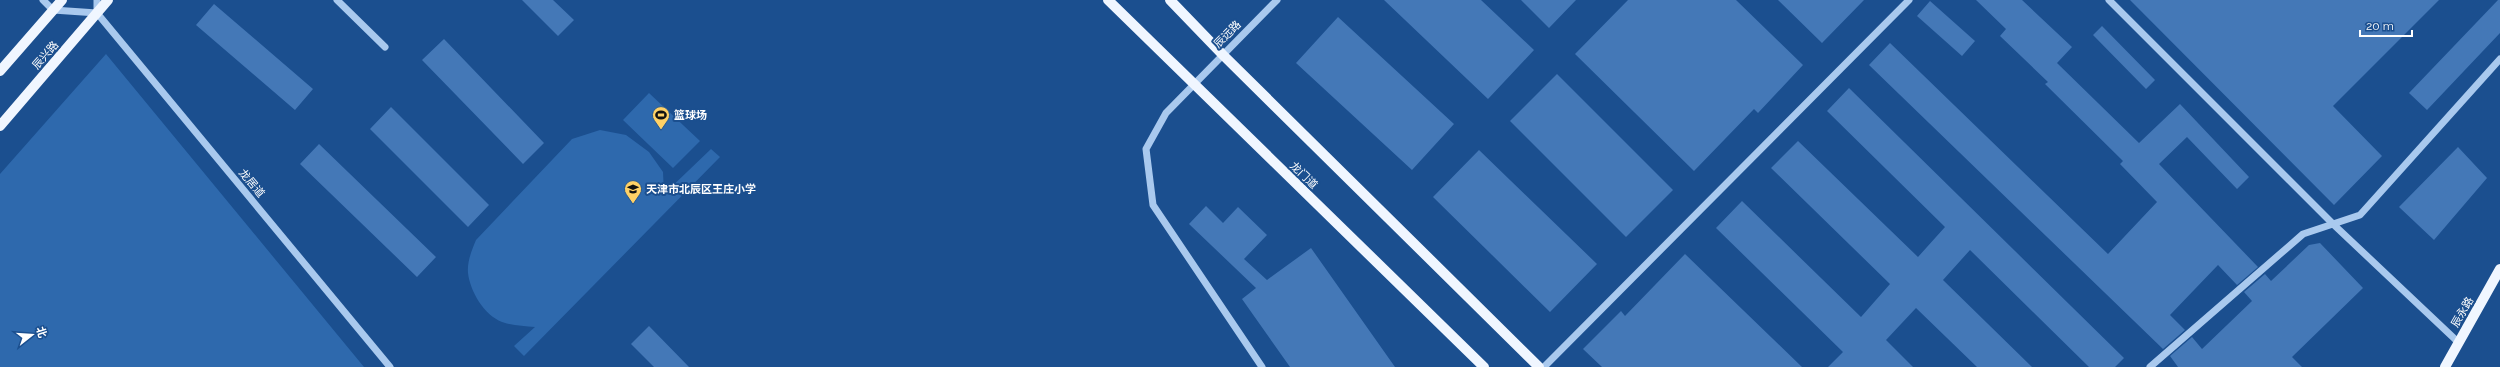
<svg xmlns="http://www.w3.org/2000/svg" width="2500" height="367" font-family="Raleway,'Noto Sans SC',sans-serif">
	<rect width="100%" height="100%" fill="#1b4f8f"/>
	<path fill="#2e69ad" d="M106 54 364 367H0V174Z
		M649 93 700 141 673 168 623 120Z
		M600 130 626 135 649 152 663 172 664 194 711 149 720 157 524 356 514 346 535 327C524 326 513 326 502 322 484 315 470 291 468 273 467 261 472 250 476 240L572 139Z"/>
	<path fill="#4478b7" d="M522 0H553L574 20 558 36Z
		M1384 0H1481L1534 50 1488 99Z
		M1521 0H1576L1549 28Z
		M1628 0H1736L1803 65 1758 113 1754 109 1694 171 1575 54Z
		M1778 0H1864L1822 43Z
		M1976 0H2022L2072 47 2057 63 2139 143 2180 104 2249 177 2237 189 2187 137 2159 164 2258 267 2237 285 2218 265 2170 315 2185 330 2163 349 1869 65 1890 43 2108 254 2157 202 2120 164 2123 161 2045 84 2048 82 2000 36 2006 29Z
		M2130 0H2439L2333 106 2382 156 2334 205Z
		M2498 0H2500V33L2427 110 2409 93Z
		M1930 1 1975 41 1962 56 1917 16Z
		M214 4 313 89 295 110 196 25Z
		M1338 17 1454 124 1412 170 1296 63Z
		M2102 26 2155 80 2146 89 2093 35Z
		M444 39 544 143 523 164 422 60Z
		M1557 74 1673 190 1626 237 1510 121Z
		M1849 88 2124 358 2115 367H2089L1970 250 1943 280 2032 367H1977L1916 308 1886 340 1913 367H1828L1843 352 1716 228 1742 201 1861 317 1890 284 1771 168 1798 141 1918 257 1945 227 1827 111Z
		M391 107 489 205 468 227 370 129Z
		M319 144 436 257 417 277 300 164Z
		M2458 147 2487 178 2434 240 2399 207Z
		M1479 150 1597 264 1550 312 1433 197Z
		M1206 206 1223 223 1238 207 1267 235 1244 259 1267 280 1311 248 1395 367H1290L1242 299 1256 288 1189 224Z
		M2320 243 2363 288 2292 357 2302 367H2178L2170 356 2192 337 2202 349 2252 301 2244 292 2265 274 2271 281 2309 245Z
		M1685 254 1802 367H1602L1583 349 1621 311 1625 316Z
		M649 326 689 367H654L631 344Z"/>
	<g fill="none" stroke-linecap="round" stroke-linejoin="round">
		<path stroke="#a9c9ee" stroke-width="7" d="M43 0 53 10 97 13
			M97 0V13L390 367
			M337 0 385 47
			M2109 0 2333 224 2458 342
			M1262 367 1153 205 1146 149 1166 113 1277 0
			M1544 367 1909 0
			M2150 367 2303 234 2360 215 2500 59"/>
		<path stroke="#f0f6ff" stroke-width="10" d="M1108 0 1484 367
			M1170 0 1223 55 1539 367
			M0 71 62 0
			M0 126 108 0
			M2445 367 2500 269"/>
	</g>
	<defs>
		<g id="stadium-pin" transform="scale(0.9)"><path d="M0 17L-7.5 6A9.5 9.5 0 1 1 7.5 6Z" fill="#ffd166" stroke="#1b4f8f"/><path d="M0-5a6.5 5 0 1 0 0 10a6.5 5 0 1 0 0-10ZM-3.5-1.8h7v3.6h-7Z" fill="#111"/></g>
		<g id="school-pin" transform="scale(0.9)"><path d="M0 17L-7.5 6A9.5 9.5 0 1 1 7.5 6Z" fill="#ffd166" stroke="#1b4f8f"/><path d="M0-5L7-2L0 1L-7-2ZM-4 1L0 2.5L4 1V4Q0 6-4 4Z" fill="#111"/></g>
	</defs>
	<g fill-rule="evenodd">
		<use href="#stadium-pin" x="661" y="115"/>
		<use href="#school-pin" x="633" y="189"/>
	</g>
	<g text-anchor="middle" stroke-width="4" stroke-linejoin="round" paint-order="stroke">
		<g font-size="11" fill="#fff" stroke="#1b4f8f">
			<text transform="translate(1227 34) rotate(-45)" y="4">辰远路</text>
			<text transform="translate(45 55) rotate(-49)" y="4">辰兴路</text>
			<text transform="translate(1304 175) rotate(44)" y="4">龙门道</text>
			<text transform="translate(252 183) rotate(50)" y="4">龙居道</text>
			<text transform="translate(2462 312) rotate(-60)" y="4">辰永路</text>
		</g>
		<g font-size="11" font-weight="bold" fill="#fff" stroke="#1b4f8f" text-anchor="start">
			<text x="674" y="119">篮球场</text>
			<text x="646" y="193">天津市北辰区王庄小学</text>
		</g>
	</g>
	<g transform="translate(32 335) rotate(73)" stroke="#1b4f8f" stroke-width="3" paint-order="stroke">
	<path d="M0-3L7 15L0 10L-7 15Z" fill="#ffffff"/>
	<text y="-6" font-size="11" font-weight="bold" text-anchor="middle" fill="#ffffff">北</text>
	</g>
	<path d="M2360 30v6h52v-6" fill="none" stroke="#ffffff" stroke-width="2"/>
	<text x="2366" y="30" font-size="12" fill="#ffffff" stroke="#1b4f8f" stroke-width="3" paint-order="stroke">20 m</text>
</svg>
